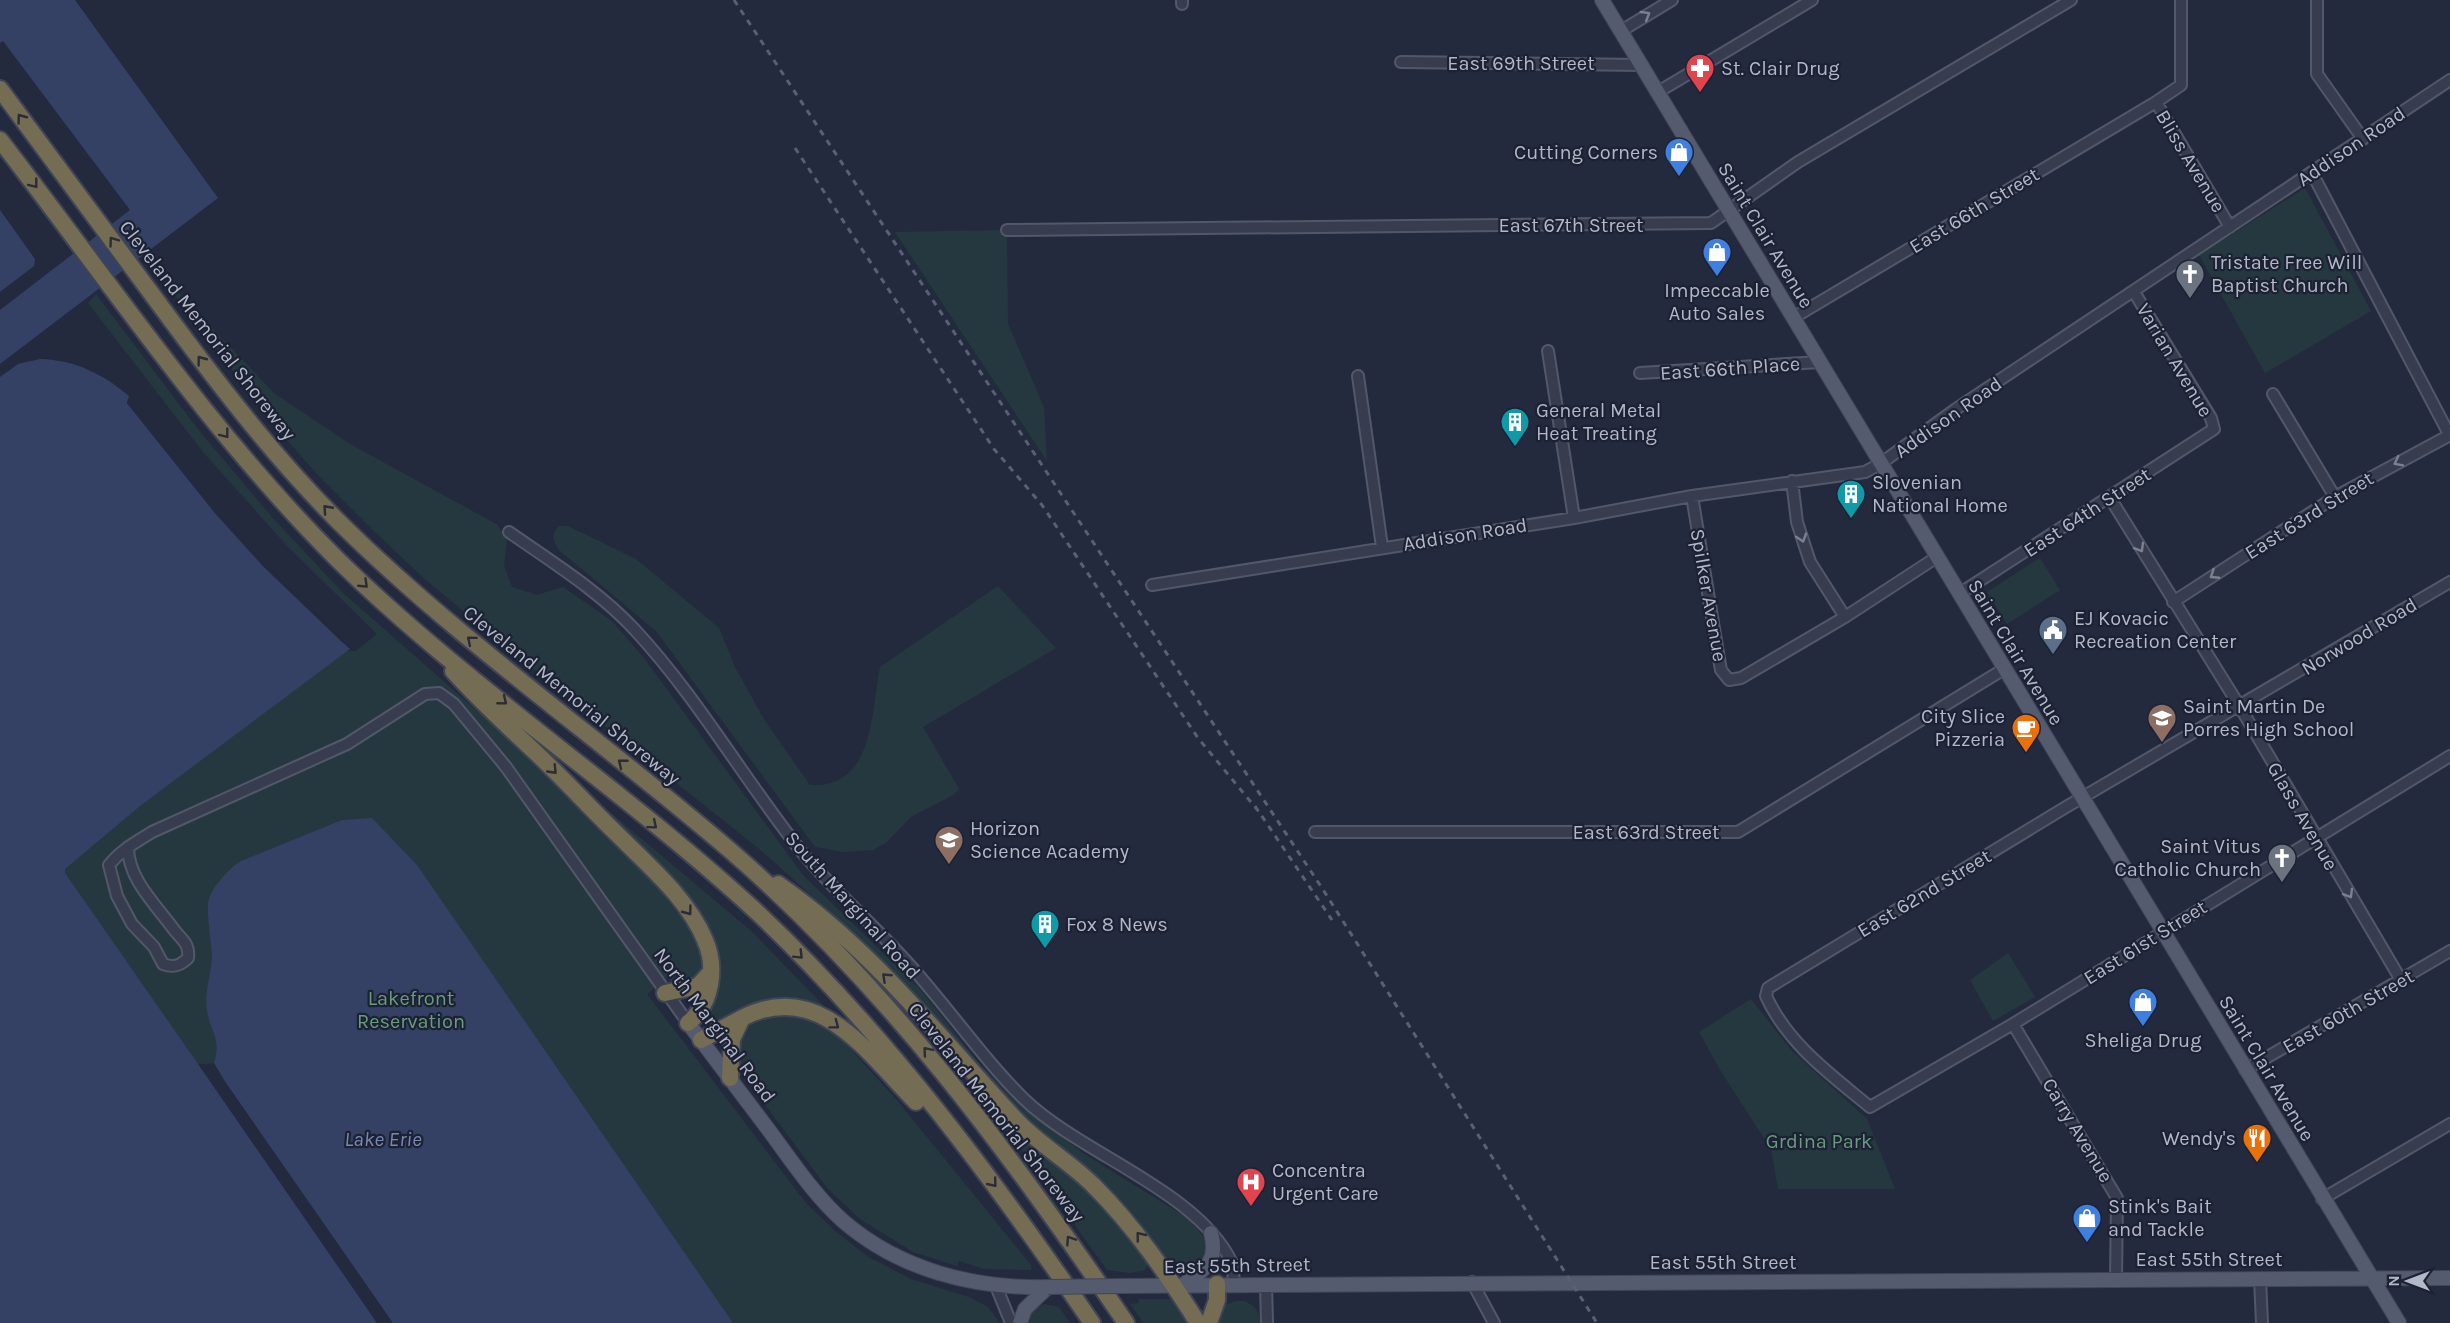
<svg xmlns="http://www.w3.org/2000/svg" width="2450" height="1323" font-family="Karla,sans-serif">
	<rect width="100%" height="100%" fill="#232a3e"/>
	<path fill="#25383f" d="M2305 188 2371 311 2265 373 2199 255Z
		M1007 230 1008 324 1044 407 1047 461 895 232Z
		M149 262 275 394 350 444 498 525 507 540 504 566 512 587 537 595 563 587 612 621 644 658 803 875 921 990 978 1062 1018 1103 1084 1154 1189 1219C1200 1231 1207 1239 1208 1255L1198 1268 1177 1269 1166 1262 1031 1125 896 978 835 917 763 852 546 679 427 581 378 535 316 473 281 433Z
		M96 294 200 432 272 517 343 593 499 730 654 882 690 929 705 965 699 979 672 983 667 978 647 994 806 1203 835 1231 867 1256 911 1279 969 1297 988 1307 1000 1323H345L26 866 311 652 356 651 377 634 288 547 203 452 88 303Z
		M559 526H568L636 559 719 628 735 667 765 721 810 785C874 789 871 713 880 667L998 586 1056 648 923 727 959 789 955 794 911 817 887 842 873 850 844 852 815 847 656 631 559 550C553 541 550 536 559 526Z
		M2040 558 2060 590 2007 624 1987 592Z
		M592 797 751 931 830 1012 828 1013 799 1001 708 1030 703 1024 711 1006 710 936 590 800Z
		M2008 953 2035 997 1993 1021 1970 980Z
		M1751 999 1792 1051 1867 1119 1895 1189H1778L1771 1149 1720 1070 1699 1032Z
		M773 1013 805 1016 835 1032 896 1099 1031 1265V1270L984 1269 959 1261 957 1266 913 1252 860 1219 828 1189 736 1066C740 1028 735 1026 773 1013Z
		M1004 1115 1094 1193 1149 1261 1145 1270 1130 1273 1107 1270 1000 1120Z
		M1139 1299H1174L1195 1323H1144L1130 1304 1138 1303Z
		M1244 1301C1256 1306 1259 1311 1260 1323H1215C1221 1306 1226 1301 1244 1301Z
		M1044 1304 1059 1307 1070 1323H1027L1033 1310Z"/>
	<path fill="#344064" d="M0 0H75L218 198 0 364V310L130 210 3 41 0 43Z
		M0 210 35 259 34 266 0 292Z
		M40 359C76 360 102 374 130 396L127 403 215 513 264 567 350 649 140 806 65 869V873L198 1064 214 1063C222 1038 210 1032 207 1010 204 991 212 973 212 955 211 941 207 916 208 904 209 890 229 868 241 861L342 820 372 818 417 865 733 1323H0V377L18 364Z"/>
	<path fill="#232a3e" d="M38 356H56L83 362 110 376 132 394 130 402 217 511 266 565 353 650 342 642 264 567 215 513 127 403 129 396 108 379 82 365Z
		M214 1063 224 1080 393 1323H377L198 1064Z"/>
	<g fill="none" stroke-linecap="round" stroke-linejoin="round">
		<g stroke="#525869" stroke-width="14">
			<path id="minor" d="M1182 0V4
				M2317 0V74L2363 139
				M1621 31 1672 0
				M1401 62 1641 65
				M1658 92 1812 0
				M2156 102 2230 227
				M2312 173 2450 436
				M1007 230 1711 223 1798 162 2071 0
				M1793 318 2156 102 2181 85V0
				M1548 351 1574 518
				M1640 373 1820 362
				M1358 376 1382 547
				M2273 394 2335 497
				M1792 481 1797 522 1810 562 1845 617
				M1692 496 1718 653 1721 670 1729 680 1741 678 1845 617 1937 557
				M2110 498 2240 707 2401 980
				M509 532C552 562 599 591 635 630 698 698 743 778 801 851 833 890 873 924 907 962 948 1007 982 1058 1025 1100 1083 1155 1198 1191 1232 1263 1234 1269 1233 1277 1234 1284
				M2450 582 2066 807 1768 988 1766 996C1788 1044 1830 1074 1870 1107L2013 1024 2450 756
				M1152 585 1574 518 1692 496 1865 472 1880 464 1956 409 2450 80
				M1959 594 2214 429 2211 418 2134 292
				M2173 602 2335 497 2450 435
				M1315 832H1738L2004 669
				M128 847C128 878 154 903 172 927 180 939 190 942 188 958 180 966 173 968 163 964L154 947 132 924 117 896 109 865C121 850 136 842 152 832L347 744 425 694 439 693 454 704 506 767 688 1023
				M2013 1024 2117 1198 2116 1279
				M2245 1070 2450 951
				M2322 1199 2450 1124
				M2260 1279 2262 1323
				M1472 1282 1494 1323
				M1266 1284 1267 1323
				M996 1286 1011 1323"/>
		</g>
		<g stroke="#404657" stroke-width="16">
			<path id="major" d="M1602 0 2399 1323
				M688 1023C714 1058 741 1093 768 1129 791 1160 814 1195 843 1221 900 1270 974 1289 1048 1287
				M1183 1285C1204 1269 1219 1263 1211 1233
				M1120 1286 2450 1278
				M1020 1323 1025 1309 1048 1287"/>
		</g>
		<g stroke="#3f4556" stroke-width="20">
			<path id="highway" d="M0 89C57 166 114 243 171 320 223 390 276 459 338 521 460 642 602 740 732 852 889 988 1010 1153 1126 1323
				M0 140C109 281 210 432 336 558 467 687 624 789 759 914 887 1035 993 1178 1092 1323
				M453 671C479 700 506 725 534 751 563 778 590 808 618 835 649 866 688 899 705 940 717 968 712 1004 688 1023
				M778 884C871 948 941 1039 1017 1121 1040 1145 1070 1162 1094 1186 1135 1227 1167 1274 1198 1323
				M665 993 698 986 711 972
				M701 1040 742 1018
				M730 1078 732 1039 742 1018C819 978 867 1053 916 1102
				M1209 1323 1217 1300V1284"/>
		</g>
		<use href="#minor" stroke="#373d4e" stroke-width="10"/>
		<use href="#major" stroke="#555b6e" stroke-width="14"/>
		<use href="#highway" stroke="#756d53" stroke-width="16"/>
		<path stroke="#586076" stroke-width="3" stroke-dasharray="6 6" stroke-linecap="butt" d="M734 0 1322 888 1597 1323
			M795 148 994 449 1042 505 1198 738 1260 813
			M1255 806 1332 920"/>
		<g stroke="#404657" stroke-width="16" stroke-linecap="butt">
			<path id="major-bridge" d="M1048 1287 1120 1286"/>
		</g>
		<use href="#major-bridge" stroke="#555b6e" stroke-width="14"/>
	</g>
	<defs><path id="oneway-chevron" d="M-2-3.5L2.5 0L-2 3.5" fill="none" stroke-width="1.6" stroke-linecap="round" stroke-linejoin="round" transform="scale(1.5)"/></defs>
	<g stroke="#7b8192">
		<use href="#oneway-chevron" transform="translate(1646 15) rotate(-31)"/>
		<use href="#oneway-chevron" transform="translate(2398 462) rotate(153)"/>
		<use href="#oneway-chevron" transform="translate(1802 538) rotate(72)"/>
		<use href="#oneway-chevron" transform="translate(2140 548) rotate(59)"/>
		<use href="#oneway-chevron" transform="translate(2214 575) rotate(147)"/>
		<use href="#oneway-chevron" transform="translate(2349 894) rotate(59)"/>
	</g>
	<g stroke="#292d38">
		<use href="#oneway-chevron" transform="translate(21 118) rotate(-127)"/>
		<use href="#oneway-chevron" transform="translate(34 184) rotate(52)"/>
		<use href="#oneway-chevron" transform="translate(113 241) rotate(-126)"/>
		<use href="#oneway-chevron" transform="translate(201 360) rotate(-127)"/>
		<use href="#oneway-chevron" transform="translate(225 434) rotate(52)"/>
		<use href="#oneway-chevron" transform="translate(327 509) rotate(-132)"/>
		<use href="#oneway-chevron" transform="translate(364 584) rotate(44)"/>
		<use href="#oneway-chevron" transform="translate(471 640) rotate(-140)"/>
		<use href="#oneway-chevron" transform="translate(503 701) rotate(39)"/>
		<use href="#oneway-chevron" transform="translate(622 763) rotate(-141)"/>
		<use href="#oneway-chevron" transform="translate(553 770) rotate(46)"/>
		<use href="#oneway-chevron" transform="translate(653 825) rotate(40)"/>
		<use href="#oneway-chevron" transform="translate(688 911) rotate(53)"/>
		<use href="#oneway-chevron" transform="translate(799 955) rotate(45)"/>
		<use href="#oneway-chevron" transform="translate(886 977) rotate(-137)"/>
		<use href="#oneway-chevron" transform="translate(835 1025) rotate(37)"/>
		<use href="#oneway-chevron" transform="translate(927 1051) rotate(-130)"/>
		<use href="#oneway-chevron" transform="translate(993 1183) rotate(51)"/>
		<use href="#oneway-chevron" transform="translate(1140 1236) rotate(-129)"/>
		<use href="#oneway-chevron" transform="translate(1070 1240) rotate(-124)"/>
	</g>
	<defs>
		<g id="pharmacy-pin" transform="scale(1.5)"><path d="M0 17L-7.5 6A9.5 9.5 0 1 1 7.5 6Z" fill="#e0444e" stroke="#1c2233"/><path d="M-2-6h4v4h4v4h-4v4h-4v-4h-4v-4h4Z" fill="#fff"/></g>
		<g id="shop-pin" transform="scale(1.5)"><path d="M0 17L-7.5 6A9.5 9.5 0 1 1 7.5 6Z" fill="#3f7fe0" stroke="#1c2233"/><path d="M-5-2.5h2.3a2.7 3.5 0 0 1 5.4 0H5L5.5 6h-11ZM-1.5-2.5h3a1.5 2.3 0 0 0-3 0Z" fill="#fff"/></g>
		<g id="church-pin" transform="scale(1.5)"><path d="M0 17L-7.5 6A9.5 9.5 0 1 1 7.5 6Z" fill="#6b7280" stroke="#1c2233"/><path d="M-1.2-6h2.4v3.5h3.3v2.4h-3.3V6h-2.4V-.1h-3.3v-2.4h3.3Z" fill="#fff"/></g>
		<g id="building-pin" transform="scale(1.5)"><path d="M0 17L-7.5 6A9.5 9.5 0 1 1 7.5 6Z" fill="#0f9aa8" stroke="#1c2233"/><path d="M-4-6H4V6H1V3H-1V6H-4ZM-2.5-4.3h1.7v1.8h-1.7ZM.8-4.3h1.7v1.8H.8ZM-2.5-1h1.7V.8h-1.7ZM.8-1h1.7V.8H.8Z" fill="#fff"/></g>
		<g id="civic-pin" transform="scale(1.5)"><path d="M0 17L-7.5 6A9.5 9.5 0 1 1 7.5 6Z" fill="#5c6f8a" stroke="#1c2233"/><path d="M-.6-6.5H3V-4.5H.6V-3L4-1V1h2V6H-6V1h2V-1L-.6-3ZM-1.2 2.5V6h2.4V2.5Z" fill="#fff"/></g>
		<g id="school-pin" transform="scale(1.5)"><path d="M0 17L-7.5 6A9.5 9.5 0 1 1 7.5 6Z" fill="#8d6e63" stroke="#1c2233"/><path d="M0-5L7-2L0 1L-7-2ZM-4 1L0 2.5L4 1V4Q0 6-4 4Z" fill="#fff"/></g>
		<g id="cafe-pin" transform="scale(1.5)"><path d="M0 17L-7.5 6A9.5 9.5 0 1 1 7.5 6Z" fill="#e8710a" stroke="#1c2233"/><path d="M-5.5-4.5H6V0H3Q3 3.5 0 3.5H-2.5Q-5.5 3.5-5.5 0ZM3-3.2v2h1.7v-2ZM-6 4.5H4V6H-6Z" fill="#fff"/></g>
		<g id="restaurant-pin" transform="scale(1.5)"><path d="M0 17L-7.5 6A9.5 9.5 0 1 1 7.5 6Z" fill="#e8710a" stroke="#1c2233"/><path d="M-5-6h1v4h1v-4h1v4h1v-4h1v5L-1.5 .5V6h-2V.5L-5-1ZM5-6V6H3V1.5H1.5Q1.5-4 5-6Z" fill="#fff"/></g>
		<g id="hospital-pin" transform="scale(1.5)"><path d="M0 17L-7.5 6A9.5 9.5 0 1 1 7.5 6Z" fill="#e0444e" stroke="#1c2233"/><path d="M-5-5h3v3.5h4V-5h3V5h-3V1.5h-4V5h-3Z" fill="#fff"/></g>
	</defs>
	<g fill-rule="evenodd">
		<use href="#pharmacy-pin" x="1700" y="68"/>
		<use href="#shop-pin" x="1679" y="152"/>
		<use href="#shop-pin" x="1717" y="252"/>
		<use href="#church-pin" x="2190" y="274"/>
		<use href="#building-pin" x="1515" y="422"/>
		<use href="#building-pin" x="1851" y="494"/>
		<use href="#civic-pin" x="2053" y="630"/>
		<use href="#school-pin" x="2162" y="718"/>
		<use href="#cafe-pin" x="2026" y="728"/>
		<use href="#school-pin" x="949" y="840"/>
		<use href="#church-pin" x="2282" y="858"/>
		<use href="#building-pin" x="1045" y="924"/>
		<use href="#shop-pin" x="2143" y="1002"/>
		<use href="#restaurant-pin" x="2257" y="1138"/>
		<use href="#hospital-pin" x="1251" y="1182"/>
		<use href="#shop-pin" x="2087" y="1218"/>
	</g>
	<g text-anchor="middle" stroke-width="4.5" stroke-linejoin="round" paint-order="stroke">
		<g font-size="20" fill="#b3b8c9" stroke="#1c2233">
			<text x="1521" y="70">East 69th Street</text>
			<text transform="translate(2351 146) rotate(-34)" y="7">Addison Road</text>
			<text transform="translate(2191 161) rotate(59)" y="7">Bliss Avenue</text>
			<text transform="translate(1974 210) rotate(-31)" y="7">East 66th Street</text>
			<text x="1571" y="232">East 67th Street</text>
			<text transform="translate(1766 235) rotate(59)" y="7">Saint Clair Avenue</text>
			<text transform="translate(208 330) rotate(52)" y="7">Cleveland Memorial Shoreway</text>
			<text transform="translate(2175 360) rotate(59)" y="7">Varian Avenue</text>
			<text transform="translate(1730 368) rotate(-4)" y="7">East 66th Place</text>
			<text transform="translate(1948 417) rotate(-35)" y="7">Addison Road</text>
			<text transform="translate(2087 512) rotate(-33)" y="7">East 64th Street</text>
			<text transform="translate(2309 515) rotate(-32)" y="7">East 63rd Street</text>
			<text transform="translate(1465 534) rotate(-9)" y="7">Addison Road</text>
			<text transform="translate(1709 595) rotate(80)" y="7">Spilker Avenue</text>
			<text transform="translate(2359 636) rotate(-31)" y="7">Norwood Road</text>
			<text transform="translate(2016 652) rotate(59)" y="7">Saint Clair Avenue</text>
			<text transform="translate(572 695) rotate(39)" y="7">Cleveland Memorial Shoreway</text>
			<text transform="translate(2303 816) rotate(60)" y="7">Glass Avenue</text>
			<text x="1646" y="839">East 63rd Street</text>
			<text transform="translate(1924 893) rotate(-31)" y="7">East 62nd Street</text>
			<text transform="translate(853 905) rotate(48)" y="7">South Marginal Road</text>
			<text transform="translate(2145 942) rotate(-32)" y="7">East 61st Street</text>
			<text transform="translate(2348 1011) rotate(-30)" y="7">East 60th Street</text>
			<text transform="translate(715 1025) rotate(53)" y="7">North Marginal Road</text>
			<text transform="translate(2267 1068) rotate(59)" y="7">Saint Clair Avenue</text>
			<text transform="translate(997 1112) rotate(52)" y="7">Cleveland Memorial Shoreway</text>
			<text transform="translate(2078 1130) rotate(59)" y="7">Carry Avenue</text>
			<text x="2209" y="1266">East 55th Street</text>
			<text x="1723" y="1269">East 55th Street</text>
			<text transform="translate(1237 1265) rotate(-1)" y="7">East 55th Street</text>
		</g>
		<g font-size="20" fill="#b3b8c9" stroke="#1c2233" text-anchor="start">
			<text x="1721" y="75">St. Clair Drug</text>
			<text x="1658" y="159" text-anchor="end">Cutting Corners</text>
			<text x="2211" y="269">Tristate Free Will<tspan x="2211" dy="23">Baptist Church</tspan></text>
			<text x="1717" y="297" text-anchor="middle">Impeccable<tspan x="1717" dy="23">Auto Sales</tspan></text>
			<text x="1536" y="417">General Metal<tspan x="1536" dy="23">Heat Treating</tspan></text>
			<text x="1872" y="489">Slovenian<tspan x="1872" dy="23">National Home</tspan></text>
			<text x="2074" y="625">EJ Kovacic<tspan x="2074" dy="23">Recreation Center</tspan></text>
			<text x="2183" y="713">Saint Martin De<tspan x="2183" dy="23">Porres High School</tspan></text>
			<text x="2005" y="723" text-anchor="end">City Slice<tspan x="2005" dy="23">Pizzeria</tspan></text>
			<text x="970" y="835">Horizon<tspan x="970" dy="23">Science Academy</tspan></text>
			<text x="2261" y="853" text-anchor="end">Saint Vitus<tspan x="2261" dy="23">Catholic Church</tspan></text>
			<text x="1066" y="931">Fox 8 News</text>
			<text x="2143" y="1047" text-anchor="middle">Sheliga Drug</text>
			<text x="2236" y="1145" text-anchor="end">Wendy's</text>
			<text x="1272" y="1177">Concentra<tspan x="1272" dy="23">Urgent Care</tspan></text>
			<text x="2108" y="1213">Stink's Bait<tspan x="2108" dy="23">and Tackle</tspan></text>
		</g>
		<g font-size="20" fill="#699c7c" stroke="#1c2233">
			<text x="411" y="1005">Lakefront<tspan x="411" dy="23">Reservation</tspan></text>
			<text x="1819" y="1148">Grdina Park</text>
		</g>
		<g font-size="21" font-style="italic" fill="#7988b2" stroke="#1c2233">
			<text x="383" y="1146">Lake Erie</text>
		</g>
	</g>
	<g transform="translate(2408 1281) rotate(270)" stroke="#1c2233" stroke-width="4.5" paint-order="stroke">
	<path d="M0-4.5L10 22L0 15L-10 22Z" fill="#b3b8c9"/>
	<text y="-9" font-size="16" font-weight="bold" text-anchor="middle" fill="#b3b8c9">N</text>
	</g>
</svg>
